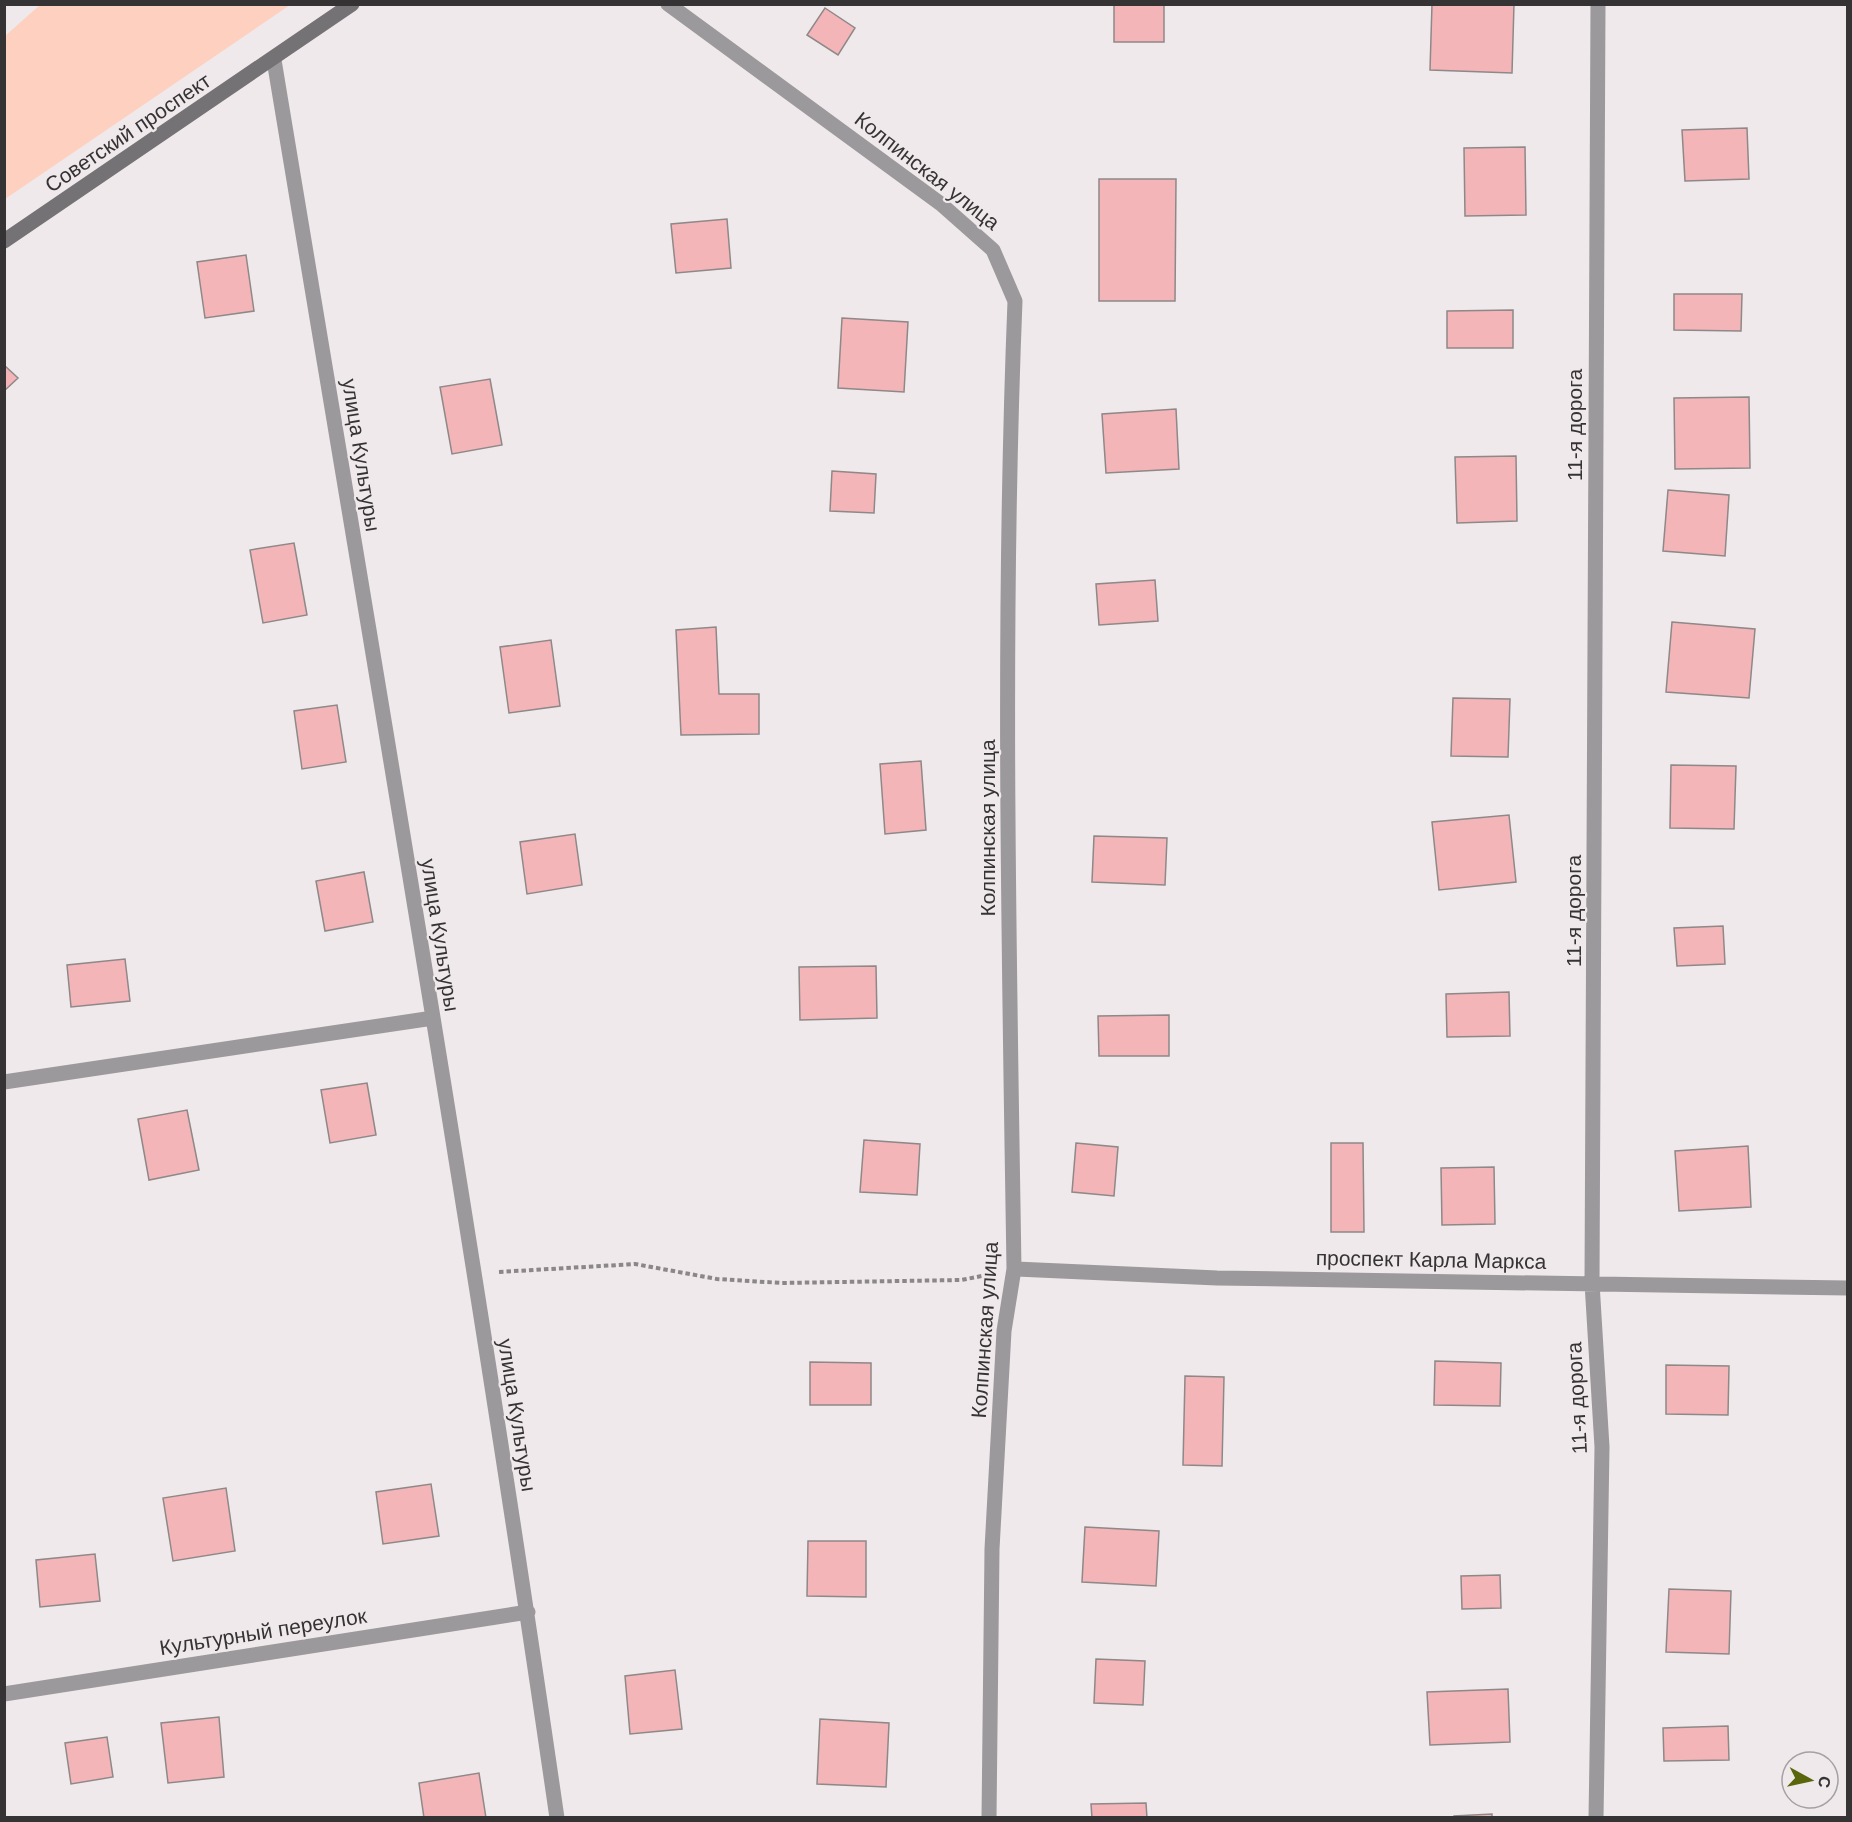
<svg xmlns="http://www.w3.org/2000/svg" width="1852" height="1822" font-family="Helvetica,sans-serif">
	<rect width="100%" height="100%" fill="#efe9eb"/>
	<path fill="#fed0c0" d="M41 4H290V5L5 199V36Z"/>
	<path fill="#f4b5b9" stroke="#8e8888" stroke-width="1.5" d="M1164 4V42H1114V5Z
		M1432 4H1514L1512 73 1430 70Z
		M825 8 855 28 838 55 807 35Z
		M1747 128 1749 179 1685 181 1682 130Z
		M1525 147 1526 215 1465 216 1464 148Z
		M1099 179H1176L1175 301H1099Z
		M727 219 731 268 676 273 671 224Z
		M246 255 254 311 205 318 197 262Z
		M1674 294H1742L1741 331 1674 330Z
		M1513 310V348H1447V311Z
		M842 318 908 322 904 392 838 388Z
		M4 365 18 378 4 391Z
		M490 379 502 445 452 454 440 387Z
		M1749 397 1750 468 1675 469 1674 398Z
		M1176 409 1179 469 1106 473 1102 414Z
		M1516 456 1517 521 1457 523 1455 457Z
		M832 471 876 474 874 513 830 511Z
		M1668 490 1729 495 1725 556 1663 551Z
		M294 543 307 615 263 623 250 550Z
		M1155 580 1158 621 1099 625 1096 584Z
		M1672 622 1755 629 1749 698 1666 692Z
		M716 627 719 694H759V734L681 735 676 630Z
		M551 640 560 706 509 713 500 647Z
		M1453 698 1510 699 1508 757 1451 756Z
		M337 705 346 762 302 769 294 711Z
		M921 761 926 830 885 834 880 764Z
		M1671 765 1736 766 1734 829 1670 828Z
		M1509 815 1516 882 1439 890 1432 822Z
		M575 834 582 885 527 894 520 842Z
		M1094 836 1167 838 1165 885 1092 882Z
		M364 872 373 922 325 931 316 881Z
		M1723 926 1725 964 1677 966 1674 928Z
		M125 959 130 1001 71 1007 67 965Z
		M876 966 877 1018 800 1020 799 967Z
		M1509 992 1510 1036 1447 1037 1446 994Z
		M1169 1015V1056H1099L1098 1016Z
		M367 1083 376 1135 330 1143 321 1090Z
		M187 1110 199 1170 149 1180 138 1119Z
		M864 1140 920 1144 917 1195 860 1192Z
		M1076 1143 1118 1147 1114 1196 1072 1192Z
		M1331 1143H1363L1364 1232H1331Z
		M1748 1146 1751 1207 1679 1211 1675 1151Z
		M1494 1167 1495 1224 1442 1225 1441 1168Z
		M1435 1361 1501 1363 1500 1406 1434 1405Z
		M810 1362 871 1363V1405H810Z
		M1666 1365 1729 1366 1728 1415 1666 1414Z
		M1185 1376 1224 1377 1222 1466 1183 1465Z
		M431 1484 439 1536 383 1544 376 1492Z
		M226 1488 235 1551 173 1561 163 1498Z
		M1085 1527 1159 1531 1156 1586 1082 1582Z
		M808 1541H866V1597L807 1596Z
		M95 1554 100 1601 40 1607 36 1560Z
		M1500 1575 1501 1608 1462 1609 1461 1576Z
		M1669 1589 1731 1591 1729 1654 1666 1652Z
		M1096 1659 1145 1661 1143 1705 1094 1703Z
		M675 1670 682 1729 630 1734 625 1676Z
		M1508 1689 1510 1742 1430 1745 1427 1692Z
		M219 1717 224 1777 168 1783 161 1723Z
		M820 1719 889 1723 886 1787 817 1784Z
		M1728 1726 1729 1760 1664 1761 1663 1728Z
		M107 1737 113 1777 71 1784 65 1743Z
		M479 1773 486 1818H424L419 1783Z
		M1146 1803 1147 1818H1092L1091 1804Z
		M1492 1814V1818H1454V1816Z"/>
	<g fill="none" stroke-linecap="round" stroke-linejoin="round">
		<path stroke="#8b8688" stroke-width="4" stroke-dasharray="4.5 3" stroke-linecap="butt" d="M499 1272 635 1264 717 1279 782 1283 961 1280 987 1275"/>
		<path stroke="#9b999b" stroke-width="15" d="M668 4 941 204 993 250 1015 301C1002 623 1009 946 1014 1269L1004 1331 992 1549 989 1818
			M274 60C371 645 472 1230 557 1818
			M4 1082 433 1018
			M1014 1269 1217 1278 1848 1288
			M4 1694 528 1612
			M1596 1818 1602 1447 1592 1283 1598 4"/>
		<path stroke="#747274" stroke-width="15" d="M4 241 352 4"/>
	</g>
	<g text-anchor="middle" stroke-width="4.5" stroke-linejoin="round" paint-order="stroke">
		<g font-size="21" fill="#363335" stroke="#efe9eb">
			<text transform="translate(128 133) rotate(-34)" y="7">Советский проспект</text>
			<text transform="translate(927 171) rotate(38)" y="7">Колпинская улица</text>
			<text transform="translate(1575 425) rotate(-90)" y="7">11-я дорога</text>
			<text transform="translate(361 455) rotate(81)" y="7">улица Культуры</text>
			<text transform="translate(988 828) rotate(-90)" y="7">Колпинская улица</text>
			<text transform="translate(1574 911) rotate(-90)" y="7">11-я дорога</text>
			<text transform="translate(440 935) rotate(81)" y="7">улица Культуры</text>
			<text transform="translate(1431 1260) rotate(1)" y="7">проспект Карла Маркса</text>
			<text transform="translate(985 1330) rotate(-86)" y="7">Колпинская улица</text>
			<text transform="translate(1577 1398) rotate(-93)" y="7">11-я дорога</text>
			<text transform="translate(517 1415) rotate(81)" y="7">улица Культуры</text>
			<text transform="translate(263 1632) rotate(-9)" y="7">Культурный переулок</text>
		</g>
	</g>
	<rect width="1852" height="1822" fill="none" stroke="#363335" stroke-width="12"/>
	<g transform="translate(1810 1780) rotate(98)"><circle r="28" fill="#efe9eb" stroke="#a5a0a2" stroke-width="1.5"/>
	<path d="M0-4.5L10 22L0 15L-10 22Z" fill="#5a660b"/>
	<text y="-9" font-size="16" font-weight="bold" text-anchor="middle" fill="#363335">С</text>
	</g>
</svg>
